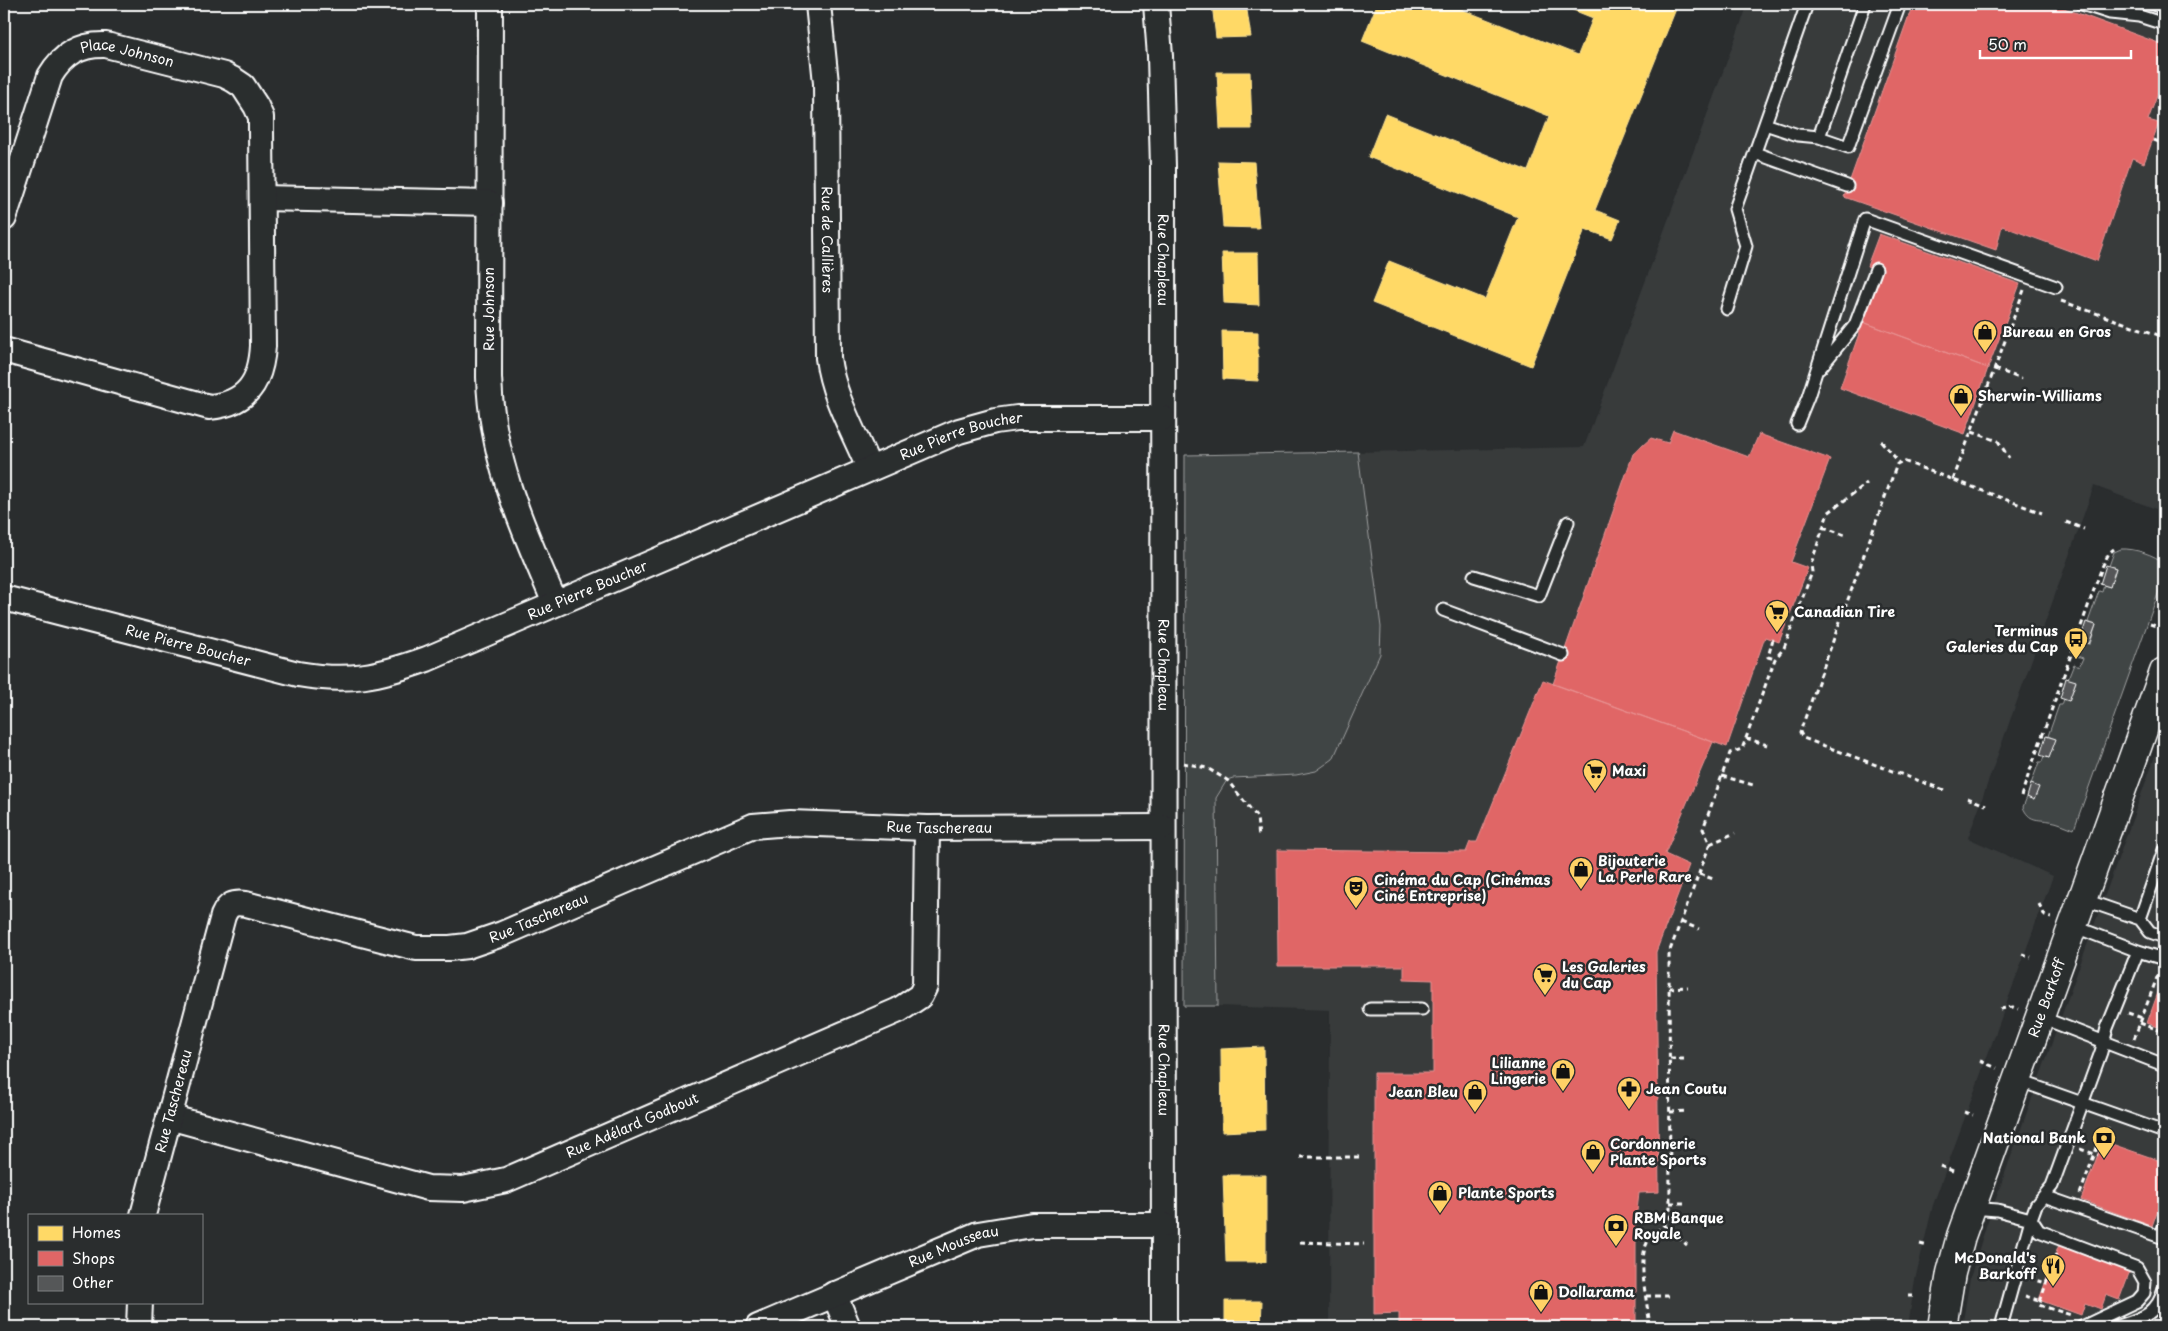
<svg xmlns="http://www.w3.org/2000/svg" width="2168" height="1331" font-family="'Playpen Sans',sans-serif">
	<rect width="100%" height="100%" fill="#2a2d2e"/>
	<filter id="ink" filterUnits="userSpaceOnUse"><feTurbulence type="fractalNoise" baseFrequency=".02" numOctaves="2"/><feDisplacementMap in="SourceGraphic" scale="10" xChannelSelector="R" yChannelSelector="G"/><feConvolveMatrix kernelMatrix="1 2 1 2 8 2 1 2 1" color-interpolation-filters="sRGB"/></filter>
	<g filter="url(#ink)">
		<path fill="#373a3b" d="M1748 4H2164V512L2094 486 1968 838 2053 876 1933 1205 1915 1280 1908 1327H1329L1330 1010 1218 1006 1216 798 1227 780 1233 778 1296 775 1332 759 1380 654 1381 627 1358 452 1584 447Z
			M2164 731V1327H1962L1970 1278 1986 1226Z"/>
		<path fill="#414445" stroke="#a0a2a2" d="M1358 452 1381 627 1380 654 1333 759 1316 771 1296 775 1233 778 1227 780 1216 798 1218 1006H1184L1185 455Z
			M2121 549C2134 548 2155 555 2164 563V577L2074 829C2066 826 2058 822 2050 821 2038 819 2029 822 2023 807L2027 797 2034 800 2031 784 2039 762H2042L2044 756 2049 758 2055 739 2048 736 2059 705H2062L2064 699 2069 700 2076 682 2068 679 2074 664 2079 667 2083 658 2077 656 2080 648 2082 649 2084 642 2090 644 2096 625 2088 622 2099 591 2102 592 2104 585 2110 587 2116 568 2109 566 2114 552Z"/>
		<path fill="#ffd966" stroke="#ffe494" d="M1212 4H1246L1251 37 1216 38Z
			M1377 4H1448L1578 55 1593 18 1558 4H1678L1595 210 1620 220 1612 239 1585 229 1531 366 1372 303 1389 261 1485 299 1518 217 1368 157 1385 114 1528 171 1549 116 1362 41Z
			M1217 72H1250L1252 129H1220Z
			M1218 161 1254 162 1259 228 1223 227Z
			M1222 253H1258L1259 305 1224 303Z
			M1222 331 1258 332V381L1223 379Z
			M1264 1047 1265 1130 1222 1132 1221 1049Z
			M1223 1175H1266V1262H1226Z
			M1225 1301H1262L1261 1327H1225Z"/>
		<path fill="#e06666" stroke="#e99494" d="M1913 4H2053L2164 45V77L2148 120 2159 123 2144 163 2132 158 2097 261 2002 226 1996 250 1844 197Z
			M1879 234 2020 284 1988 368 1863 322 1882 272 1867 266Z
			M1863 322 1988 368 1965 434 1840 388Z
			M1673 430 1749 457 1759 434 1830 459 1791 562 1808 568 1779 642 1765 637 1727 747 1553 684 1633 454 1651 438 1668 443Z
			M1543 680 1713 742 1665 854 1689 865 1656 952 1659 1192 1639 1193 1636 1220V1327H1399V1313L1374 1314V1073H1433V980L1404 979V966H1278L1277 850 1466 852 1470 842H1477Z
			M2164 976V1029L2147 1023Z
			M2103 1141 2164 1162V1192L2152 1226 2081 1200Z
			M2060 1242 2131 1268 2119 1300 2106 1295 2101 1309 2085 1303 2081 1315 2039 1300Z"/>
		<path fill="#555758" stroke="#fff" d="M2106 565 2116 568 2110 587 2100 584Z
			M2086 622 2096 625 2089 644 2080 641Z
			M2066 678 2076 681 2069 701 2060 698Z
			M2046 736 2056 739 2049 758 2040 755Z
			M2031 784 2039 787 2034 800 2027 797Z"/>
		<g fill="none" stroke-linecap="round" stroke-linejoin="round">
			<g stroke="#fff" stroke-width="15">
				<path id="service" d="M2082 4 2110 13 2139 16 2164 24
					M2153 4 2164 8
					M1765 124 1798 135 1819 137 1848 147 1900 4
					M1819 137 1865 4
					M1755 153 1847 186
					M1727 309 1746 246 1735 209 1807 4
					M1820 368 1855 325 1876 269
					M1797 424 1808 397 1865 219 2056 287
					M1474 576 1539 596 1568 522
					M1443 610 1563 655
					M2082 899 2140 919 2150 932 2164 937
					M2140 919 2164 850
					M2073 926 2138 951 2107 1028 2101 1052 2052 1186 2036 1205 2031 1219 2039 1231 2137 1268 2145 1282 2144 1293 2137 1301 2082 1327
					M2138 951 2164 959
					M1370 1009H1422
					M2040 1017 2164 1065
					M2017 1080 2164 1132
					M2044 1196 2161 1237 2164 1227
					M1971 1208 1997 1210 2031 1219 2001 1327
					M2116 1327C2139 1319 2157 1316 2164 1289"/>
			</g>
			<g stroke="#fff" stroke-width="28">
				<g id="minor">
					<path d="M490 4 489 377C491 460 523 528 555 603"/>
					<path id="s1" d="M818 4 826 83 828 358C833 397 854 432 869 468"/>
					<path id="s2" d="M1156 4 1160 56 1163 167 1164 1327"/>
					<path d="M262 198 490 203"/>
					<path id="s3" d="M4 218 50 76C63 54 80 44 106 45L224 75 234 80 243 86 256 106 261 117V130L263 346C261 382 247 404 209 407L4 350"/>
					<path id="s4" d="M4 598 298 674C349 683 379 676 427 659L959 431 995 421 1017 418H1163"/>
					<path id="s5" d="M169 1117 428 1188 463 1189 506 1180 899 1010 920 996 925 986 927 828"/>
					<path id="s6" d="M143 1215 223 916C228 904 234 902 246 904L416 948H450L467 946 502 934 753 826 790 823 927 828 1163 827"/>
					<path d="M834 1294 848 1327"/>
					<path d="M139 1327 140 1302"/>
					<path id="s7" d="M758 1327 978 1234 1032 1225H1164"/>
				</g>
			</g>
			<g stroke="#fff" stroke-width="31">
				<g id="tertiary">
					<path id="s8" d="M1942 1327 1951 1273 1961 1236 2164 672"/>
				</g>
			</g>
			<path stroke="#fff" stroke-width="3" stroke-dasharray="5 4" stroke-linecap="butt" d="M2154 140 2159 142
				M2061 301 2164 337
				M1995 369 2022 379
				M1972 432 1998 441 2009 458
				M1881 441 1899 462
				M1953 480 2024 290
				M2066 522 2084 529
				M1823 527 1848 536
				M2150 624 2164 629
				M1773 639 1768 657 1775 659
				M1746 738 1767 745
				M1183 763 1207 768 1227 780 1257 817 1259 838
				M1722 776 1753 785
				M1944 790 1803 738 1800 732 1897 464 1903 461 2042 513
				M2021 796 2102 567 2109 553 2114 549
				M1967 798 1986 805
				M1710 844 1735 833
				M1699 874 1716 880
				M2039 904 2045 916 2051 918
				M1681 922 1699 929
				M2022 954 2031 957
				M1669 988 1688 987
				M2000 1009 2013 1007 2018 1009
				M2128 1013 2142 1018
				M2140 1023 2164 1032
				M2134 1039 2159 972
				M1670 1059H1688
				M1980 1061 1997 1068
				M1670 1112 1688 1111
				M1964 1112 1973 1115
				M2080 1149 2098 1155
				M1300 1157H1363
				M1670 1163H1689
				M1940 1166 1953 1171
				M2080 1194 2103 1131 2107 1132 2108 1127
				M1670 1203H1688
				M1664 1225 1687 1245
				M1300 1242 1364 1244
				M1920 1244 1928 1246
				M2056 1254 2039 1305 2071 1315
				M2029 1278 2046 1283
				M1646 1296H1671
				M1908 1296H1917
				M2025 1296 2039 1300
				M1650 1327C1648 1305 1637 1263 1647 1243 1652 1231 1668 1227 1670 1214L1669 953 1710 844 1703 829 1730 753 1742 749 1775 659 1784 648 1812 572 1811 564 1828 513 1867 483"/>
			<use href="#service" stroke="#2a2d2e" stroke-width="11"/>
			<use href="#minor" stroke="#2a2d2e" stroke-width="24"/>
			<use href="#tertiary" stroke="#2a2d2e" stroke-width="28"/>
		</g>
	</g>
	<defs>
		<g id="shop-pin" transform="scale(1.25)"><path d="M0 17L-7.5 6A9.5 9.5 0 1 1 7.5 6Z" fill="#ffd166" stroke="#2a2d2e"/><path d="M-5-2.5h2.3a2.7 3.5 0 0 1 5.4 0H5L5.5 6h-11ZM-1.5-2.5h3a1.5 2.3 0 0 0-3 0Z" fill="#111"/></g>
		<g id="supermarket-pin" transform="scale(1.25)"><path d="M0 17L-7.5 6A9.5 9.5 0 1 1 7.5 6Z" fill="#ffd166" stroke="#2a2d2e"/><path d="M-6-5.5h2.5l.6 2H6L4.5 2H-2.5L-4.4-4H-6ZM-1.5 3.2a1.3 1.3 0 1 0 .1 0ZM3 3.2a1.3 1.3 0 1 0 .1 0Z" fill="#111"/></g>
		<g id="bus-pin" transform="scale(1.25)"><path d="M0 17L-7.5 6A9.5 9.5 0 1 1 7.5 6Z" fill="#ffd166" stroke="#2a2d2e"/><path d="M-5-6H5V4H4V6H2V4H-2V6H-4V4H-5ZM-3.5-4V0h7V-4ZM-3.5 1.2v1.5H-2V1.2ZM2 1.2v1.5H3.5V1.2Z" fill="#111"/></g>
		<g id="theatre-pin" transform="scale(1.25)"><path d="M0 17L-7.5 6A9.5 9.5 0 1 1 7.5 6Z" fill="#ffd166" stroke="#2a2d2e"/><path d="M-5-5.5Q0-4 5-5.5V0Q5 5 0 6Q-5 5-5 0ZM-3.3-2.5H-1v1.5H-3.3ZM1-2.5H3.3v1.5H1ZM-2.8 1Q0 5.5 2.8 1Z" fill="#111"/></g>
		<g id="pharmacy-pin" transform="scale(1.25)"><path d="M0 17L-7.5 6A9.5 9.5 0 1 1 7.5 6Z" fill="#ffd166" stroke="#2a2d2e"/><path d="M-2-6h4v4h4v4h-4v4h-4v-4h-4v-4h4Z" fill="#111"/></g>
		<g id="bank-pin" transform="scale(1.25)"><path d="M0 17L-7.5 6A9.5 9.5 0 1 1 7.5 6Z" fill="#ffd166" stroke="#2a2d2e"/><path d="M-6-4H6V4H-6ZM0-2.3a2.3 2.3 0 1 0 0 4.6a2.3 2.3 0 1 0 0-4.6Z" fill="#111"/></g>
		<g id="restaurant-pin" transform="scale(1.25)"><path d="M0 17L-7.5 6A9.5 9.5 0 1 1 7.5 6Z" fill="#ffd166" stroke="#2a2d2e"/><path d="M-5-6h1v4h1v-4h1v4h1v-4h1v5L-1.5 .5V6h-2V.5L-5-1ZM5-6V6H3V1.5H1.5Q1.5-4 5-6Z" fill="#111"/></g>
	</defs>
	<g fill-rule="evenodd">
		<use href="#shop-pin" x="1985" y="332"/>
		<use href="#shop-pin" x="1961" y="396"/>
		<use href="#supermarket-pin" x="1777" y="612"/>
		<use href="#bus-pin" x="2076" y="639"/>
		<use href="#supermarket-pin" x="1595" y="771"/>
		<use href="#shop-pin" x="1581" y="869"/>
		<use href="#theatre-pin" x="1356" y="888"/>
		<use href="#supermarket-pin" x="1545" y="975"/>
		<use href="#shop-pin" x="1563" y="1071"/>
		<use href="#pharmacy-pin" x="1629" y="1089"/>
		<use href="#shop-pin" x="1475" y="1092"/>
		<use href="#bank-pin" x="2104" y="1138"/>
		<use href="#shop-pin" x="1593" y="1152"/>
		<use href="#shop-pin" x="1440" y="1193"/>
		<use href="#bank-pin" x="1616" y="1226"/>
		<use href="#restaurant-pin" x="2053" y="1266"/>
		<use href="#shop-pin" x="1541" y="1292"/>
	</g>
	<g text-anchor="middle" stroke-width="5" stroke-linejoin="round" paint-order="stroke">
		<g font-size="14" fill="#fff" stroke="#2a2d2e">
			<text dy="5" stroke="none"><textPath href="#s3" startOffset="239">Place Johnson</textPath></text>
			<text dy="5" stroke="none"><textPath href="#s1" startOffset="236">Rue de Callières</textPath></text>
			<text dy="5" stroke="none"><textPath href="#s2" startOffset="256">Rue Chapleau</textPath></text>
			<text transform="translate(489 309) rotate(-90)" y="5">Rue Johnson</text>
			<text dy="5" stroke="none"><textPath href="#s4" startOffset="1015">Rue Pierre Boucher</textPath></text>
			<text dy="5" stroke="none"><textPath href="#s4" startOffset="610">Rue Pierre Boucher</textPath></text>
			<text dy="5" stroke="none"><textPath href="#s4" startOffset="190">Rue Pierre Boucher</textPath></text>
			<text dy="5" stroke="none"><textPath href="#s2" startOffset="661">Rue Chapleau</textPath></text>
			<text dy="5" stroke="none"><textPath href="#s6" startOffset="1062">Rue Taschereau</textPath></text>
			<text dy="5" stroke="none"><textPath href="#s6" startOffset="642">Rue Taschereau</textPath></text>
			<text dy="5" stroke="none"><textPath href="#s8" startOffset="346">Rue Barkoff</textPath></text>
			<text dy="5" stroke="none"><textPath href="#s2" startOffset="1066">Rue Chapleau</textPath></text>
			<text dy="5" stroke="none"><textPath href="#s6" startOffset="118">Rue Taschereau</textPath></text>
			<text dy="5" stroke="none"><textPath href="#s5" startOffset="485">Rue Adélard Godbout</textPath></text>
			<text dy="5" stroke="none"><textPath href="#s7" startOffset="212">Rue Mousseau</textPath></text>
		</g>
		<g font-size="14" font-weight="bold" fill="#fff" stroke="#2a2d2e" text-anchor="start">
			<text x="2002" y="337">Bureau en Gros</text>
			<text x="1978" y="401">Sherwin-Williams</text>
			<text x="1794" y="617">Canadian Tire</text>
			<text x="2058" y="636" text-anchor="end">Terminus<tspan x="2058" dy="16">Galeries du Cap</tspan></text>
			<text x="1612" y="776">Maxi</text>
			<text x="1598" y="866">Bijouterie<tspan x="1598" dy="16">La Perle Rare</tspan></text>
			<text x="1374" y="885">Cinéma du Cap (Cinémas<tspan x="1374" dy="16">Ciné Entreprise)</tspan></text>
			<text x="1562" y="972">Les Galeries<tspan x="1562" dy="16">du Cap</tspan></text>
			<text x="1546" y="1068" text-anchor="end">Lilianne<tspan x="1546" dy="16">Lingerie</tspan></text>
			<text x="1646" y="1094">Jean Coutu</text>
			<text x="1458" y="1097" text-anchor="end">Jean Bleu</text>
			<text x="2086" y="1143" text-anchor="end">National Bank</text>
			<text x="1610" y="1149">Cordonnerie<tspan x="1610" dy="16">Plante Sports</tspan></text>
			<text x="1458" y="1198">Plante Sports</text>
			<text x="1634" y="1223">RBM Banque<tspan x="1634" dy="16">Royale</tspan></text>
			<text x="2036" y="1263" text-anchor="end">McDonald's<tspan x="2036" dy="16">Barkoff</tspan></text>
			<text x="1558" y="1297">Dollarama</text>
		</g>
	</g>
	<rect width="2168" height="1331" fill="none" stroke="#2a2d2e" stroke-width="20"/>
	<rect x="10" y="10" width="2148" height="1311" fill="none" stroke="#fff" stroke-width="2" filter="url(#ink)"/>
	<rect x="28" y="1214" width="175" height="90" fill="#2a2d2e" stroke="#7f8182"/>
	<rect x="38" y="1226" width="25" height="15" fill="#ffd966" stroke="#7f8182"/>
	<text x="72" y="1238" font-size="15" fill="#ffffff">Homes</text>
	<rect x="38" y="1251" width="25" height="15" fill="#e06666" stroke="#7f8182"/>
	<text x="72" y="1264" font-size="15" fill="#ffffff">Shops</text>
	<rect x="38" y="1276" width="25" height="15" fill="#555758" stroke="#7f8182"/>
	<text x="72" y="1288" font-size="15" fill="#ffffff">Other</text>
	<path d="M1980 50v8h151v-8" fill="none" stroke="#ffffff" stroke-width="2.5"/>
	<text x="1988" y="50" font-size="15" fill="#ffffff" stroke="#2a2d2e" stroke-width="4" paint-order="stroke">50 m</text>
</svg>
